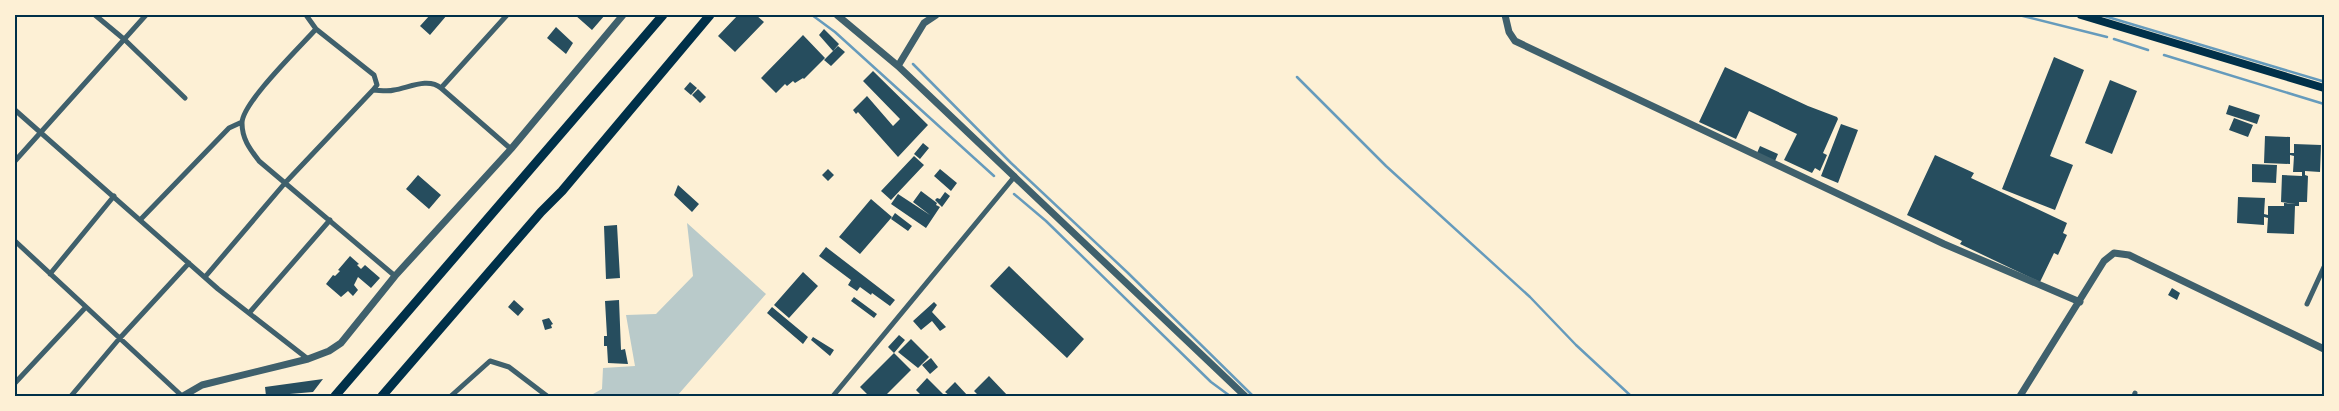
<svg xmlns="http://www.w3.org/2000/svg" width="2339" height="411" font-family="'Source Serif 4',serif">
	<rect width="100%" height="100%" fill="#fdf0d5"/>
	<path fill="#b9caca" d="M687 223 766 294 677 396H596L593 394 602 389 603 368 635 366 626 315 656 314 693 276Z"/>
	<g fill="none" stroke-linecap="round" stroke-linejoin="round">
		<path stroke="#669bbc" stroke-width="2.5" d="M812 15 835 32 994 176
			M2019 15 2107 37
			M2101 15 2322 81
			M2114 39 2148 50
			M2164 55 2324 104
			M913 64 1011 163 1128 273 1253 396
			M1297 77 1386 166 1530 297 1576 345 1631 396
			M1014 194 1046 221 1211 382 1230 396"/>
	</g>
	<path fill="#264d5e" d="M430 15H447L430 35 420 26Z
		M575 15H605L592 30Z
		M738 15H756L764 22 735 52 718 36Z
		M556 27 573 43 566 54 547 38Z
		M824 29 839 44 833 51 819 35Z
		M803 35 825 58 804 79 803 78 795 83 793 81 787 86 785 84 776 93 761 78Z
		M838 46 845 52 831 66 824 60Z
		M2054 57 2084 70 2050 156 2073 165 2055 210 2002 189Z
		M1725 67 1808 106 1837 117 1838 119 1823 153 1827 155 1820 171 1815 168 1812 173 1784 160 1797 134 1749 111 1736 139 1699 122Z
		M873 71 928 125 898 157 858 112 856 114 853 110 867 96 893 126 900 119 863 81Z
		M2110 80 2137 91 2112 154 2085 143Z
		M690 82 697 88 691 95 684 89Z
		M698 89 706 97 700 103 692 95Z
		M2229 105 2260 115 2257 124 2226 114Z
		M2234 118 2253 125 2248 137 2229 130Z
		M1841 124 1858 130 1838 183 1821 176Z
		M2265 136 2290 137V153H2294V144L2321 145 2320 172 2305 171V175L2308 176 2307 202H2299V206H2295L2294 234 2267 233 2268 218 2264 217V225L2237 223 2238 197 2265 198 2264 214 2268 215V206H2284V203L2296 204 2281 202 2282 175 2302 176V172H2293L2294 156 2290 155V164L2264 163Z
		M923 143 929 148 920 159 914 154Z
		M1760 146 1778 154 1775 161 1757 153Z
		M1935 155 1974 173 1971 178 2067 223 2063 233 2067 235 2058 255 2054 253 2040 282 1960 244 1962 241 1907 215Z
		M914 156 924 165 891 200 881 191Z
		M2252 164 2277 165 2276 183 2252 182Z
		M828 169 834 175 828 181 822 175Z
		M940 169 957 183 951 191 934 176Z
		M418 175 441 195 429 209 406 189Z
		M678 185 699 204 692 212 674 195Z
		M921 191 937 203 936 205 940 207 926 228 891 204 898 194 930 215 913 202Z
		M945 192 950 196 942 207 935 200 937 198 940 199Z
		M871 199 892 217 860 254 839 237Z
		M895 213 912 226 908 231 891 219Z
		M617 225 620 278 606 279 604 226Z
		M826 247 895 300 890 306 872 293 871 295 860 287 857 291 848 285 851 280 819 256Z
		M350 256 359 264 357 265 361 269 365 265 380 278 371 288 358 277 354 285 358 290 353 296 348 291 341 297 326 284 333 275 335 276 340 271 338 270Z
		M1009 266 1084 339 1067 358 990 286Z
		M803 272 818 286 789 318 774 305Z
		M2172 288 2180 293 2177 300 2168 295Z
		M854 297 877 314 874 318 851 301Z
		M514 300 524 309 518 316 508 307Z
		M619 300 621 350 625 349 628 364 608 363 607 346H604V336H607L605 301Z
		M934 302 937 305 932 312 946 327 940 331 932 321 921 330 913 321Z
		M772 307 808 337 803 344 767 313Z
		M549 318 553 324 551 325 552 328 545 330 542 320Z
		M899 335 905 340 894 353 888 347Z
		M813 337 834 350 830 356 811 340Z
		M911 339 929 357 918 368 898 352Z
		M894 353 911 370 885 396H869L860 387Z
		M931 358 938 367 930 374 922 365Z
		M989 376 1008 396H979L974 391Z
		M927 378 945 396H922L916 390Z
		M323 379 313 392 266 396 265 387Z
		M955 382 968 396H950L945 392Z"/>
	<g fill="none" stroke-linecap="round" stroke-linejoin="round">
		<path stroke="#3f606c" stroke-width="5" d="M95 15 125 40 185 98
			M306 15 316 29 374 75 377 85 373 90
			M507 15 441 88 511 149
			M316 29C300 47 242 103 242 123 242 139 250 149 259 161L395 276
			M15 110 218 289 308 359
			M15 161 146 15
			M141 219 229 128 242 122
			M15 241 182 396
			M50 274 114 196
			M205 277 285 183 373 90C379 90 387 92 394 90 408 88 428 77 441 88
			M2307 304 2324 267
			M250 312 330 220
			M15 383 85 308
			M71 396 119 339 189 263
			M451 396 490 361 509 367 547 396
			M833 396 1015 176
			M2134 396 2135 393"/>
		<path stroke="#3f606c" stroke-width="7" d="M837 15 898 66 1245 396
			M1505 15 1509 32 1515 41 1944 244 2080 302
			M898 66 924 23 936 15
			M183 396 202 385 308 359 329 351 341 343 395 276 511 149 623 15
			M2020 396 2104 261 2114 253 2129 255 2324 349"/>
		<path stroke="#003049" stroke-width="8" d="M2081 15 2324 88"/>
		<path stroke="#003049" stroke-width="9" d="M335 396 663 15
			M382 396 541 212 562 191 710 15"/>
	</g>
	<rect width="2339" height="411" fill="none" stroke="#fdf0d5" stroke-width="32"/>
	<rect x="16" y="16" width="2307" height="379" fill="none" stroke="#003049" stroke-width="2"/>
</svg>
